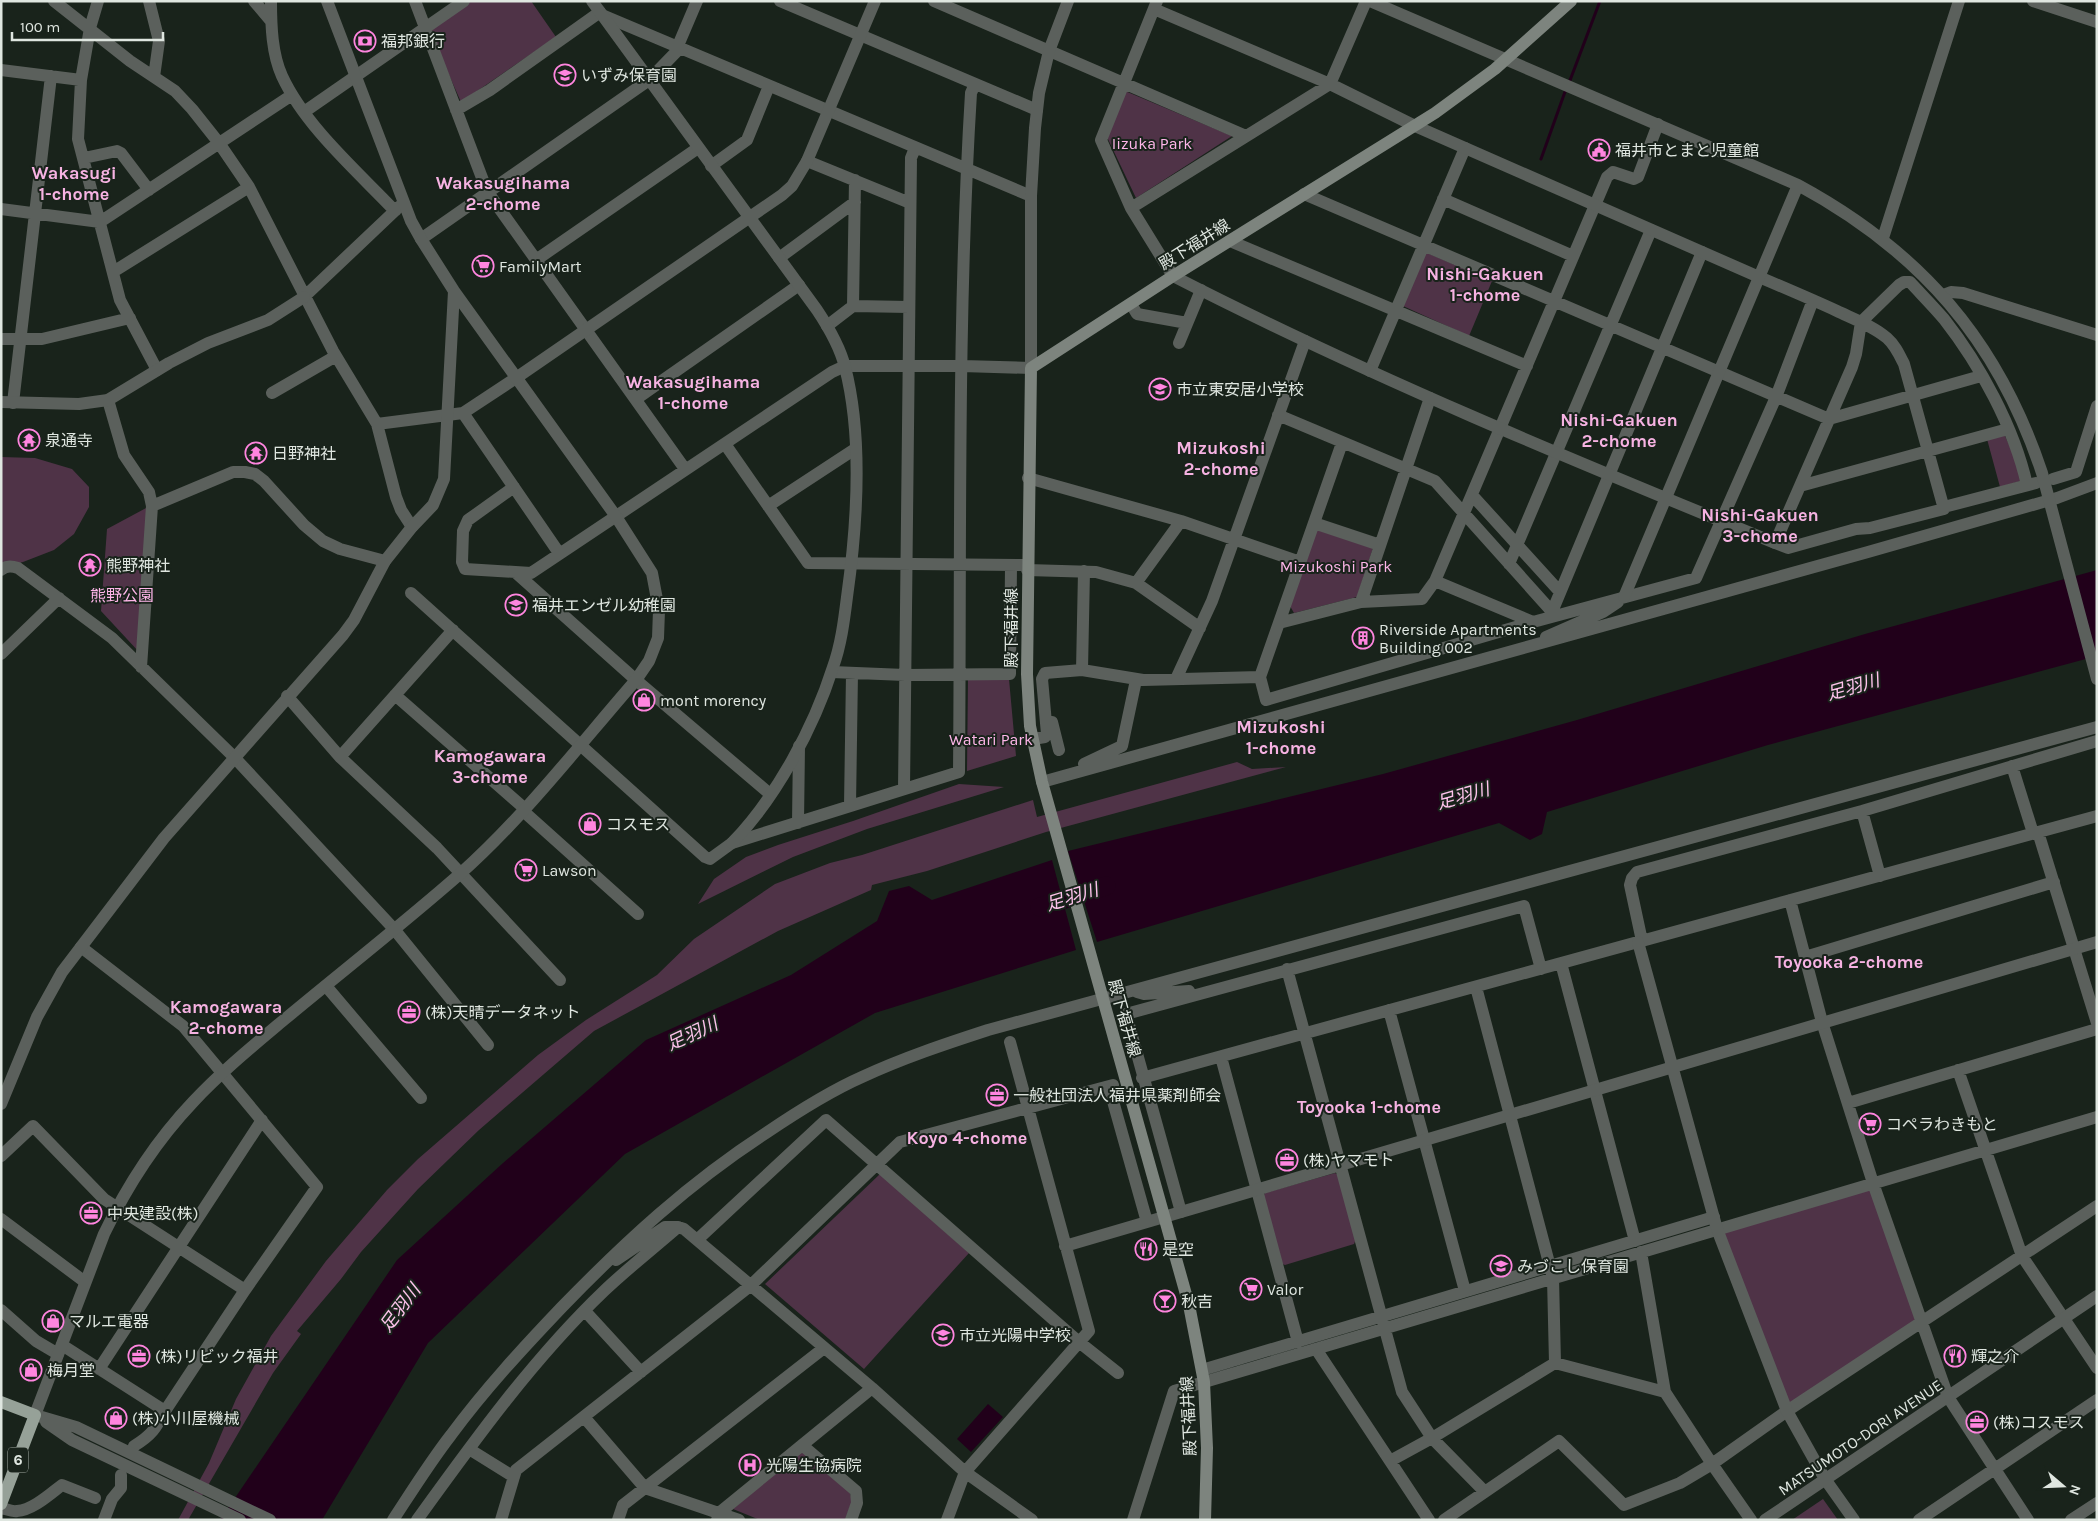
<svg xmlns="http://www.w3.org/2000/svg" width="2098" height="1521" font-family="Karla,'Noto Sans JP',sans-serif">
	<rect width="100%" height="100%" fill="#19231b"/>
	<path fill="#4f3347" d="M470 1H531L556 37 461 102 429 30Z
		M1125 91 1232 136 1136 198 1107 137Z
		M1425 252 1492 281 1469 336 1403 306Z
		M2004 434 2015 457 2021 481 2000 487 1987 439Z
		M1 457 35 458 72 469 89 487V507L74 534 54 550 23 562 1 567Z
		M148 507 139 652 101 611 107 529Z
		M1317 528 1373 548 1357 597 1294 613 1290 606Z
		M968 679H1009L1016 756 967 771Z
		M1237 762 1252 769 1286 767 1046 832 927 871 872 885 871 890 778 931 594 1031 479 1130 418 1189 361 1252 341 1279 297 1331 301 1334 273 1373 188 1520H178L209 1463 236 1399 271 1336 326 1261 387 1190 418 1159 538 1055 586 1020 657 975 694 939 775 884 830 863 862 855 1033 800 1037 817Z
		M959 784 1004 787 867 829 793 857 698 904 714 879 746 857 778 845 853 821Z
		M1335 1173 1338 1175 1356 1239 1354 1244 1285 1265 1280 1263 1262 1198 1265 1193Z
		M880 1174 969 1253 864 1369 765 1284Z
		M1868 1185 1920 1323 1787 1411 1722 1228Z
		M799 1453H805L850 1493 852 1501 845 1520H760L733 1509Z
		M1823 1499 1838 1520H1792Z"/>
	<path fill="#21001a" d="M2097 570V656L1768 745 1547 812 1542 834 1530 840 1499 823 1097 942 1068 851 1383 774 1577 720 1865 634Z
		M1052 860 1076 950 875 1013 625 1154 428 1343 322 1520H220L397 1260 503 1163 646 1040 791 975 877 921 889 891 909 886 932 900Z
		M988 1404 1003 1417 971 1452 957 1439Z"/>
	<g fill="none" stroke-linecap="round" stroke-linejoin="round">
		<path stroke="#21001a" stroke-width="3" d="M1569 83 1600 1
			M1541 159 1566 89"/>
		<path stroke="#21001a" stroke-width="19" d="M1040 907 1106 886"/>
		<path stroke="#5b605c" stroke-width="12" d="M54 1 130 61 175 91 192 109 219 143 249 187 333 351 377 424 396 497 401 510 412 527
			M98 1 90 28 81 80 78 139 120 300 157 370
			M149 1 159 41 154 77
			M254 1 271 21
			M271 1C271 26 272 54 282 76 305 126 357 171 395 211
			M415 1 487 191 685 469
			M780 1 1037 110
			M934 1 1246 136
			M1157 1 1101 140 1131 208 1173 276
			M2033 1 2097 22
			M1154 9 1330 84 1415 126
			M602 15 1031 196
			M677 48 697 1
			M1 70 81 80
			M456 110 490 90 600 12
			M304 112 464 1
			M1658 124 1638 177 1634 179 1613 172 1607 177 1435 581 1533 622 1696 578 1776 397 1813 300
			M84 158 117 151 121 153 149 190
			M807 161 910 203
			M711 166 747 140 769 86
			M1304 194 1829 419 1981 376
			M1443 199 1573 256
			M1131 208 1330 84 1366 1
			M1 209 100 222 292 95
			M421 239 649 80 679 49
			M1230 241 1527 366
			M779 258 855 202
			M536 260 698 148
			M113 272 249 187
			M1759 277C1785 288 1811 299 1837 311 1854 319 1873 326 1887 338 1895 345 1899 354 1904 364L1944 509 1870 528 1856 529 1788 548 1775 543 1852 367 1856 354 1861 322 1899 285 1904 282H1910C1921 294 1933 306 1944 319 1980 365 2014 427 2027 485
			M1943 295 1951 292 1963 293 2097 335
			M304 297 400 206
			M1131 304 1137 314 1187 323
			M853 306 855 180
			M827 326 853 306 909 307
			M1 339H42L130 318
			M1179 343 1201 290
			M1370 371 1465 148
			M272 393 336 356
			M636 399 799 285
			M108 400 124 455 149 492 152 506 141 667
			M13 403 51 76
			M463 413 559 553
			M1278 415 1435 481 1555 615
			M377 424 463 413 516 378
			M1342 443 1260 677 1266 700 1533 622
			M725 444 808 563 1027 565
			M1028 478 1181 521 1300 562
			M2053 479 2076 472 2097 406
			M1800 486 2008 429
			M514 487 468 520 463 531 462 562 465 569 531 573 832 372 845 366H962L1031 368
			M1472 495 1560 592
			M152 506 233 472H245L255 474 264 481 304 525 323 541 340 549 385 561
			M768 506 855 449
			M1944 507 2036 483
			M1314 523 1380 545
			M1509 564 1651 230
			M1 570C6 565 12 566 18 568L112 638 234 757 394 929 488 1045
			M1027 570 1096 572 1136 583 1200 628
			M515 572 636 680 770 794
			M1136 583 1181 521
			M411 593 705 857 710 859 732 843 959 772C961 546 957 319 971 93L975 84
			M1361 602 1430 398
			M1552 612 1702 252
			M1279 623 1361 602 1422 599 1435 581
			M1546 637 1603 612 1618 602
			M1 654 59 598
			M1082 670 1084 571
			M832 672 905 675 1010 674 1011 565
			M1176 679 1212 601 1305 341
			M395 695 524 808
			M287 696 340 757 437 848 560 980
			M1052 722 1059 750
			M1033 739 1045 737 1047 734 1042 679 1045 673 1082 670 1143 680 1260 677
			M340 757 453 630
			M1084 764 1122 746 1136 680
			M2012 766 2033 833
			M1042 782 1868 552 2057 498 2097 483
			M904 789 911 158 915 148
			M850 806 852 673
			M522 810 638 914
			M1862 811 1880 876
			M798 823 799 746
			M2038 832 2097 1023
			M1790 900 1822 1022 1873 1183 1948 1397 2028 1520
			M1642 941 1630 885 1632 878 1637 872 1862 811 2097 741
			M81 947 183 1026 317 1187 245 1290 165 1411C156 1428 152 1435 134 1446
			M1805 957 2054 882
			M1561 963 1635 1241
			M1287 969 1402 1392 1432 1438 1485 1492
			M326 986 421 1098
			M1476 987 1553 1278 1555 1363
			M1137 992 1144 994 1189 991
			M1389 1010 1465 1291
			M1221 1057 1298 1342
			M1958 1070 2022 1256 2097 1368
			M1142 1078 2097 816
			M1109 1087 1147 1222
			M1848 1103 2097 1029
			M1 1156 33 1126 104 1199 245 1290
			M1181 1212 1126 1014 1524 906 1541 969
			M1 1219 85 1282
			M697 1240 826 1120 1079 1342 1118 1373
			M1065 1246 1164 1217
			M1641 1252 1665 1392 1712 1464 1751 1520
			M616 1260 665 1227H678L684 1229 872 1388 965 1472 1032 1520
			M1 1310 36 1341 58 1354
			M585 1311 641 1372
			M62 1345 165 1411
			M1316 1349 1429 1520
			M99 1369 262 1120
			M1202 1370 1714 1217
			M584 1417 645 1488 739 1520
			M802 1445 856 1491 857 1503 851 1520
			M469 1449 514 1477
			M1390 1461 1432 1438 1555 1363 1665 1392
			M1 1508C6 1509 12 1512 17 1511 33 1510 50 1494 62 1485L95 1498
			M104 1520 112 1499 121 1488V1475
			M393 1520C412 1491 430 1462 451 1435 485 1389 523 1348 562 1307 626 1241 689 1183 766 1133 797 1112 828 1092 862 1077 903 1058 945 1044 988 1030L2097 727
			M417 1520C474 1441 533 1359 604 1291 627 1269 654 1248 678 1227
			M501 1520 516 1470 750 1286 900 1142 1113 1085
			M618 1520 623 1505 824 1348
			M717 1520 719 1513 872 1388
			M947 1520 965 1472 1089 1331 1010 1042
			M1133 1520 1174 1391 2097 1117
			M1444 1520 1559 1441 1624 1505 1680 1483 1712 1464 1787 1411 2097 1206
			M1919 1520 2097 1400"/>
		<path stroke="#5b605c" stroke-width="12" d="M592 1 817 310C829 328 840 347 845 367 863 437 857 526 847 597 844 621 841 645 833 667 814 727 776 798 732 843
			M1370 1 1798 185C1920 251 1998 340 2042 473L2097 679
			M1415 126 1759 277
			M1883 238 1959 1
			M1173 276C1368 376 1572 460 1775 543
			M1031 368V196L1035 128 1039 93 1049 51 1068 1
			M516 378 782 195 792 186 807 161 875 1
			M1 402 79 404 108 400 169 363 208 343 268 320 304 297
			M1624 597 1798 185
			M1638 942 1717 1229 1787 1411 1825 1479 1854 1520
			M1 1104 37 1017 62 972 164 838 343 635 354 620 385 561 412 527 433 505 444 479 454 291
			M1164 1217 2097 942
			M35 1415 104 1234C127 1186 156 1141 193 1102 221 1072 254 1045 285 1019 344 970 404 923 461 873 524 817 581 743 636 680L649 661 658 638 659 610 652 573 615 515 454 291 421 239 411 221 327 1
			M35 1415 76 1427 270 1520
			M46 1422 72 1440 240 1520
			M1765 1520 2097 1296
			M2071 1520 2097 1503"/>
		<path stroke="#7d847e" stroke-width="12" d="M1205 1520 1207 1448 1204 1382 1189 1305 1042 782 1030 726 1027 674 1031 368 1173 276 1435 113 1495 69 1571 1"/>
		<path stroke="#96a198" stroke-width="12" d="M1 1402 35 1415 1 1504"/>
	</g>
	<defs>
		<g id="bank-ring" transform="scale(1.125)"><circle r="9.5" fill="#19231b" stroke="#ff85df" stroke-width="1.5"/><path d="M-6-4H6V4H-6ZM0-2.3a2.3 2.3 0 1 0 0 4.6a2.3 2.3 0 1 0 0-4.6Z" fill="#ff85df"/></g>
		<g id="school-ring" transform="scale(1.125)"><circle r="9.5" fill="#19231b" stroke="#ff85df" stroke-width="1.5"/><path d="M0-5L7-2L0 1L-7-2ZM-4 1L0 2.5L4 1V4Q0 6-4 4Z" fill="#ff85df"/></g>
		<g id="civic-ring" transform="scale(1.125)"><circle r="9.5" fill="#19231b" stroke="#ff85df" stroke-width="1.5"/><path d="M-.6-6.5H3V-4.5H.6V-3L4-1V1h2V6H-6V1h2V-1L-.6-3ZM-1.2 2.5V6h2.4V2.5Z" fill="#ff85df"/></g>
		<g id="supermarket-ring" transform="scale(1.125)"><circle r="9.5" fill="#19231b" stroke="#ff85df" stroke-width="1.5"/><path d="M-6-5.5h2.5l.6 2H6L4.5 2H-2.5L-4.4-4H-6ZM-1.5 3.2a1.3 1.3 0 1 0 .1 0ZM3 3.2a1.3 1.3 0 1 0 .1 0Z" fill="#ff85df"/></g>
		<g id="temple-ring" transform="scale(1.125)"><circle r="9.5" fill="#19231b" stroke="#ff85df" stroke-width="1.5"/><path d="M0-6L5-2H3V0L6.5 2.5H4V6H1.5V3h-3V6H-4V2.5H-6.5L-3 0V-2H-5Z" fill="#ff85df"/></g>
		<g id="building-ring" transform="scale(1.125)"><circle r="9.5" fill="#19231b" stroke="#ff85df" stroke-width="1.5"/><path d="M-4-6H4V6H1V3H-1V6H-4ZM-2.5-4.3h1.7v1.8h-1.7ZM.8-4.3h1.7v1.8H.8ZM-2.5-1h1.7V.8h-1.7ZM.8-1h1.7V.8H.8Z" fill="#ff85df"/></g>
		<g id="shop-ring" transform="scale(1.125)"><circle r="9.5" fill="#19231b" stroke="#ff85df" stroke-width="1.5"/><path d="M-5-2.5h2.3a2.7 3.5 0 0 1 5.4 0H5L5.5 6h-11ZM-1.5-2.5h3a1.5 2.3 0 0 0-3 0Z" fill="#ff85df"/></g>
		<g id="office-ring" transform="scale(1.125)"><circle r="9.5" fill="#19231b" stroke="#ff85df" stroke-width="1.5"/><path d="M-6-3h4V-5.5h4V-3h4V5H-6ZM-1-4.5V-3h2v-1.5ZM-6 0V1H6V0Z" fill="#ff85df"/></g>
		<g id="restaurant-ring" transform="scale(1.125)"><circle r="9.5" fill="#19231b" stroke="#ff85df" stroke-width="1.5"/><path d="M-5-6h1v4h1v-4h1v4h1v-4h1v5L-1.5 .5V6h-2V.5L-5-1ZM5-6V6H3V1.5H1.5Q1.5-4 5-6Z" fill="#ff85df"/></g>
		<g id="bar-ring" transform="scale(1.125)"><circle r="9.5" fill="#19231b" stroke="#ff85df" stroke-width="1.5"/><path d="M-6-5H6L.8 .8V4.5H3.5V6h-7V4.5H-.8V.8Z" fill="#ff85df"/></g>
		<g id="hospital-ring" transform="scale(1.125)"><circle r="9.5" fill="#19231b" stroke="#ff85df" stroke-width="1.5"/><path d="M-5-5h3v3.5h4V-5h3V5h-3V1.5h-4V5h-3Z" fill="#ff85df"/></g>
	</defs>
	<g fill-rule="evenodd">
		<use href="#bank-ring" x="365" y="41"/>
		<use href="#school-ring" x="565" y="75"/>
		<use href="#civic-ring" x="1599" y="150"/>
		<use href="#supermarket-ring" x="483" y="266"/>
		<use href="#school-ring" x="1160" y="389"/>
		<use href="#temple-ring" x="29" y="440"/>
		<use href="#temple-ring" x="256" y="453"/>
		<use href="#temple-ring" x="90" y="565"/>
		<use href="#school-ring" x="516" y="605"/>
		<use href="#building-ring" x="1363" y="638"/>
		<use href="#shop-ring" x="644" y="700"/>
		<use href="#shop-ring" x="590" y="824"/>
		<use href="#supermarket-ring" x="526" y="870"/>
		<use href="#office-ring" x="409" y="1012"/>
		<use href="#office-ring" x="997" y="1095"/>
		<use href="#supermarket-ring" x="1870" y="1124"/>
		<use href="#office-ring" x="1287" y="1160"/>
		<use href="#office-ring" x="91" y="1213"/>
		<use href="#restaurant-ring" x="1146" y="1249"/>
		<use href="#school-ring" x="1501" y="1266"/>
		<use href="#supermarket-ring" x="1251" y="1289"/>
		<use href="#bar-ring" x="1165" y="1301"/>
		<use href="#shop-ring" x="53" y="1321"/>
		<use href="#school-ring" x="943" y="1335"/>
		<use href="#office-ring" x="139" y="1356"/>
		<use href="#restaurant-ring" x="1955" y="1356"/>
		<use href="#shop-ring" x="31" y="1370"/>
		<use href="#shop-ring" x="116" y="1418"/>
		<use href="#office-ring" x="1977" y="1422"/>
		<use href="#hospital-ring" x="750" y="1465"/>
	</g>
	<g text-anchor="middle" stroke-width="4" stroke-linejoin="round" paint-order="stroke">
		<rect fill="#19231b" stroke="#a4aca5" stroke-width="1" x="8" y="1447.5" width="20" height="25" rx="4"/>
		<g font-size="15" font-weight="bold" fill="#dfe6e0">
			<text x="18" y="1465">6</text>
		</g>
		<g font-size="16" fill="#dfe6e0" stroke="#19231b" text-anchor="start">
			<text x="381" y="47">福邦銀行</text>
			<text x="581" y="81">いずみ保育園</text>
			<text x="1615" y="156">福井市とまと児童館</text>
			<text x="499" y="272">FamilyMart</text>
			<text x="1176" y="395">市立東安居小学校</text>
			<text x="45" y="446">泉通寺</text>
			<text x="272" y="459">日野神社</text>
			<text x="106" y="571">熊野神社</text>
			<text x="532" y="611">福井エンゼル幼稚園</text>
			<text x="1379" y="635">Riverside Apartments<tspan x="1379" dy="18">Building 002</tspan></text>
			<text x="660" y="706">mont morency</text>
			<text x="606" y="830">コスモス</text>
			<text x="542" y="876">Lawson</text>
			<text x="425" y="1018">(株)天晴データネット</text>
			<text x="1013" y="1101">一般社団法人福井県薬剤師会</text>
			<text x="1886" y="1130">コペラわきもと</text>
			<text x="1303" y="1166">(株)ヤマモト</text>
			<text x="107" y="1219">中央建設(株)</text>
			<text x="1162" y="1255">是空</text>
			<text x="1517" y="1272">みづこし保育園</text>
			<text x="1267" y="1295">Valor</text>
			<text x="1181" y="1307">秋吉</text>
			<text x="69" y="1327">マルエ電器</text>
			<text x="959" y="1341">市立光陽中学校</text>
			<text x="155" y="1362">(株)リビック福井</text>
			<text x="1971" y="1362">輝之介</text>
			<text x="47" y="1376">梅月堂</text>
			<text x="132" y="1424">(株)小川屋機械</text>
			<text x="1993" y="1428">(株)コスモス</text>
			<text x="766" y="1471">光陽生協病院</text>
		</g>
		<g font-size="16" fill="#feb6e9" stroke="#19231b">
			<text x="1152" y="149">Iizuka Park</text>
			<text x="1336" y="572">Mizukoshi Park</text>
			<text x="122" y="601">熊野公園</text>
			<text x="991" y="745">Watari Park</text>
		</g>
		<g font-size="16" fill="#dfe6e0" stroke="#19231b">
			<text transform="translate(1194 244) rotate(-32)" y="6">殿下福井線</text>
			<text transform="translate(1011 628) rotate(-90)" y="6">殿下福井線</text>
			<text transform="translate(1125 1018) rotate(74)" y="6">殿下福井線</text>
			<text transform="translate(1188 1416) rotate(-93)" y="6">殿下福井線</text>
			<text transform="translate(1860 1437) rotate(-34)" y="6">MATSUMOTO-DORI AVENUE</text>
		</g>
		<g font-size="18" font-weight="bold" fill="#f6b2e2" stroke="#19231b">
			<text x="74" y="179">Wakasugi<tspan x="74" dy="21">1-chome</tspan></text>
			<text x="503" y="189">Wakasugihama<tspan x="503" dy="21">2-chome</tspan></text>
			<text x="1485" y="280">Nishi-Gakuen<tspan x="1485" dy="21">1-chome</tspan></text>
			<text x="693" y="388">Wakasugihama<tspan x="693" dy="21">1-chome</tspan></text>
			<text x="1619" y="426">Nishi-Gakuen<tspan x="1619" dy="21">2-chome</tspan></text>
			<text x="1221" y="454">Mizukoshi<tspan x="1221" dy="21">2-chome</tspan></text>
			<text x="1760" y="521">Nishi-Gakuen<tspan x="1760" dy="21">3-chome</tspan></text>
			<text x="1281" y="733">Mizukoshi<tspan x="1281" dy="21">1-chome</tspan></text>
			<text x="490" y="762">Kamogawara<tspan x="490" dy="21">3-chome</tspan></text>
			<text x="1849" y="968">Toyooka 2-chome</text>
			<text x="226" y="1013">Kamogawara<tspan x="226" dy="21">2-chome</tspan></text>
			<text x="1369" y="1113">Toyooka 1-chome</text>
			<text x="967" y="1144">Koyo 4-chome</text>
		</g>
		<g font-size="18" font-style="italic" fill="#fdc3eb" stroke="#19231b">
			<text transform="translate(1853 687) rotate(-16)" y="6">足羽川</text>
			<text transform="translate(1463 796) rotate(-16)" y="6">足羽川</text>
			<text transform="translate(1072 897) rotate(-17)" y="6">足羽川</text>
			<text transform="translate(692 1034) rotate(-25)" y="6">足羽川</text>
			<text transform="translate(400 1308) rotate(-53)" y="6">足羽川</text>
		</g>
	</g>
	<rect width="2098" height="1521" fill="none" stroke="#dfe6e0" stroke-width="5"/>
	<g transform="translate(2063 1486) rotate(109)" stroke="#19231b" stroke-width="4" paint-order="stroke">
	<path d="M0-4L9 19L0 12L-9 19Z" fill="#dfe6e0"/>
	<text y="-8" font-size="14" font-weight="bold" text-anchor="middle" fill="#dfe6e0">N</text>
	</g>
	<path d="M12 32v8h151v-8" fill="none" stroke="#dfe6e0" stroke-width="2.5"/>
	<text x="20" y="32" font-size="15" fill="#dfe6e0" stroke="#19231b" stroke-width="4" paint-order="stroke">100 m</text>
</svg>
